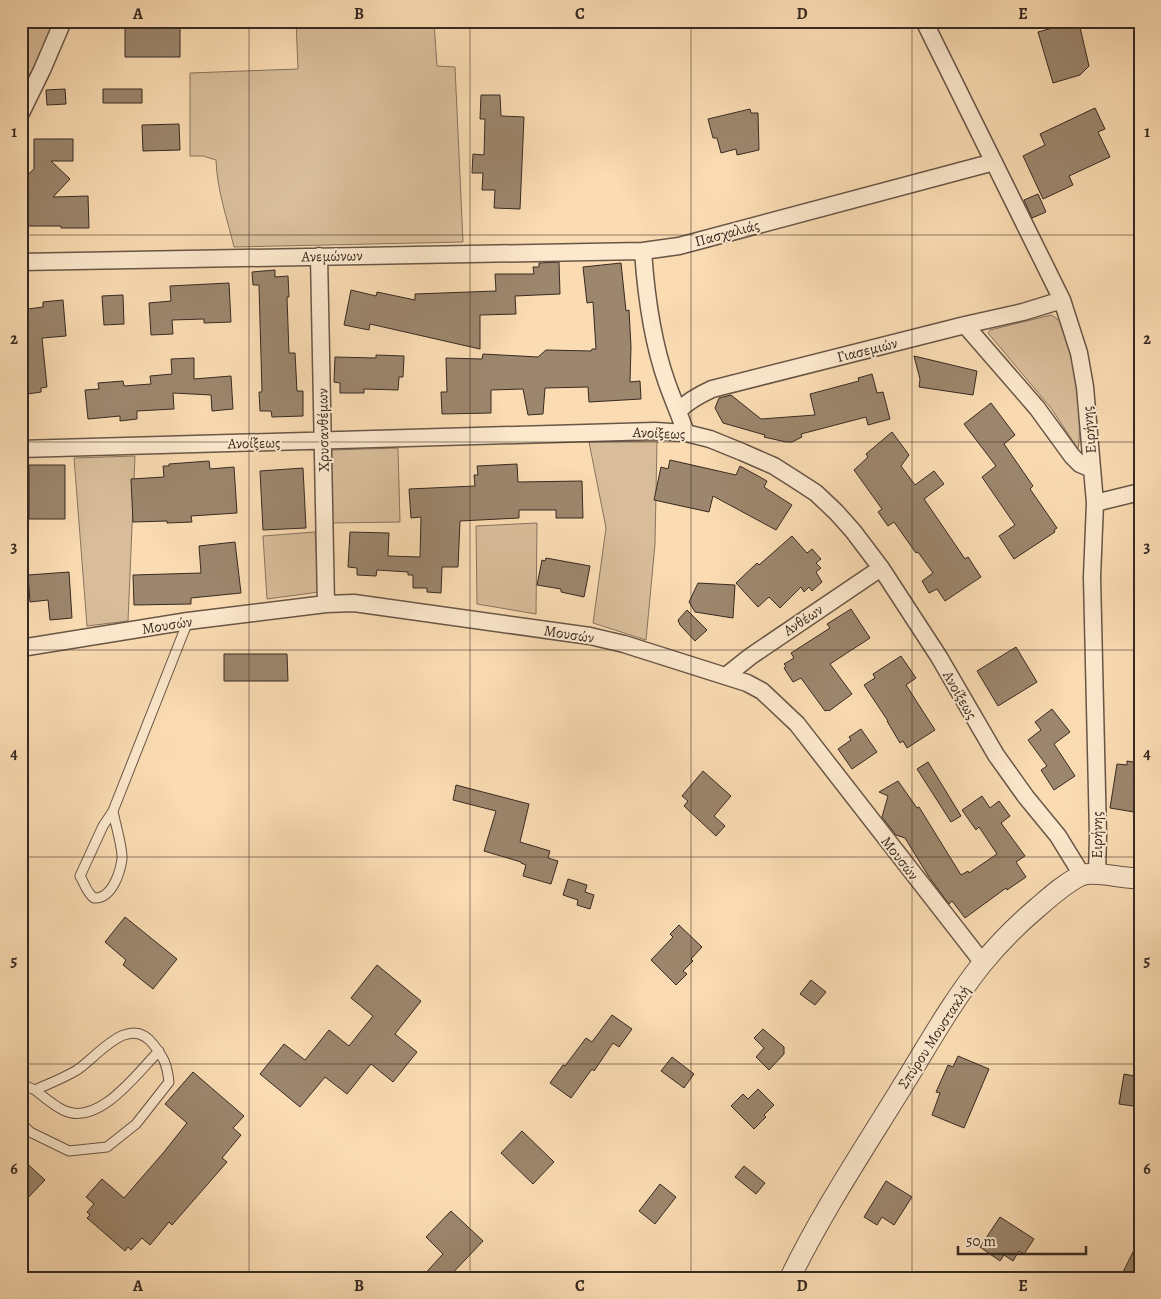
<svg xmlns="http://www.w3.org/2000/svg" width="1161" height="1299" font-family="Alegreya,serif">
	<rect width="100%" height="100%" fill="#fadbb2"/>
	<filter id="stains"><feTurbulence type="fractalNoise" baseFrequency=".004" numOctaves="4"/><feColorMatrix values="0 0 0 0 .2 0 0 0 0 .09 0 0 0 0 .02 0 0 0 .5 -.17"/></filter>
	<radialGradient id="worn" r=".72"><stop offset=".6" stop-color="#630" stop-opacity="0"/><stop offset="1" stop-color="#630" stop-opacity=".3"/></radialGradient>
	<path fill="#d9bd9a" stroke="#88745e" d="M21 21H55L21 95Z
		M296 21H434L437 66 455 67 463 242 234 247C227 218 217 190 216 160L203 156H190V73L298 69Z
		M1051 315C1055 317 1060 321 1063 325 1074 346 1083 425 1078 449L1051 408 988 333 990 330Z
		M657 441 655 544 646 640 593 623 606 528 589 442Z
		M398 448 400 522 332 523 331 450Z
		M135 456 128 621 87 626 74 458Z
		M537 523 536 614 477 604 476 526Z
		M315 532 319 592 267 599 263 536Z"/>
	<path fill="#9c866d" stroke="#372a22" d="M125 21 152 22V28H180V57H125Z
		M1079 23 1089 66 1080 75 1053 83 1038 32 1060 26Z
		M65 89 66 104 47 105 46 90Z
		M103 89H142V103H103Z
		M481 95H500L501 116 524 117 520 209 494 208 495 190H482L483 173H472L473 154 484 155 485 119H480Z
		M1095 108 1105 129 1098 132 1110 157 1069 176 1073 185 1043 199 1023 156 1045 145 1040 134Z
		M750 109 751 113H758L759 150 737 155 736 149 721 153 717 138H713L708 119Z
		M179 124 180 150 143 151 142 125Z
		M34 139H73V161H51L70 179 53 197 88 196 89 228H61V226H21V181L34 169Z
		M1038 194 1046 212 1032 218 1024 200Z
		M559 262 560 294 515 296 516 314 480 315V349L370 324 369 330 344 325 351 290 376 296 377 292 415 300V294L496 291 495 274H534L533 267H539V263Z
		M621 263 626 311 629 310 631 347 630 382 640 381 641 399 589 402 588 387 545 388 543 414 528 415 523 389 491 390V413L442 414 441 392H447L446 358 482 359 483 354 538 357 546 350 591 351 592 349H596L593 302 587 303 583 267Z
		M275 270V277L288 276 289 297H287L289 353H295L297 391H303V416L272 417 271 411H260L259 392H262L259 285H253L252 272Z
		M229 283 231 322 204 323V319L172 320 173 334 151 335 149 303 171 301 170 286Z
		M123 295 124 324 104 325 102 296Z
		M63 300 66 336 42 338 47 387 41 388V392L21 395V359H27L24 325H21V310L43 307V302Z
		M376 355 404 356 403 377H399L398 390 364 389V393H340V383L334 382 335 357 376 358Z
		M914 356 977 371 973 395 919 387 920 379Z
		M194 358V379L231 376 233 409 212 411 211 395 173 393 174 409 137 411V419L120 421V416L88 419 85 390 99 389 98 383 123 381 124 386 151 384 150 376 172 374 171 359Z
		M872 374 877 393 883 392 890 419 868 425 866 417 801 434 802 437 792 442H786L764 437 765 435 723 423 715 408 719 398 731 395 761 419 815 415 810 394 859 381 858 378Z
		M991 403 1015 435 1004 444 1033 486 1030 489 1057 528 1054 530 1055 532 1014 559 999 536 1015 525 982 477 996 466 964 424Z
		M892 432 909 455 901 466 915 485 934 471 944 484 924 499 965 559 968 557 981 577 945 601 937 589 929 593 922 581 933 573 918 552 916 553 894 522 888 526 878 512 882 509 854 470 868 457 866 454Z
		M670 460 736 475 740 466 767 481 764 487 792 505 776 530 713 496 709 512 654 500 661 467 668 469Z
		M209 461 210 469 234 467 237 513 191 516 192 522 167 523V521L133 522 131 479 164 477 163 466H169V464Z
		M517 464 518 482 582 481 583 518H556V510H519V518L460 521 458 567H442L441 593 427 592V588H413V575H408V572L377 570 376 576 357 575V568L348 567 350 532 389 533 388 556 420 557 421 517 411 518 409 489 475 486 474 475H478L477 466Z
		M29 465H65V519H29Z
		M303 468 306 528 263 530 260 471Z
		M792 536 807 553 812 549 821 559 816 563 821 568 816 572 822 582 812 591 809 587 804 592 801 587 780 608 769 597 758 607 736 583 757 563 759 565Z
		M235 542 241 593 191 598V604L134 605 133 575 201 573 199 546Z
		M546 558 590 566 584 597 561 592V589L537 585 542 560 545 561Z
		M69 572 72 618 50 620 48 600 30 602 28 575Z
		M698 583 735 585 733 618 695 612 689 602Z
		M851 609 870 638 830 664 852 694 829 711 828 710 825 711 801 678 793 682 784 668 786 666 784 664 794 658 791 653 830 628 827 624Z
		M687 610 707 630 695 641 680 625 678 620Z
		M1016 647 1037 682 998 706 977 671Z
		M224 654H287L288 681H224Z
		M901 656 916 678 906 685 935 730 907 748 903 741 900 743 887 721H888L864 685 875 678 873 674Z
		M1052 709 1070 732 1054 744 1075 776 1054 790 1041 770 1047 766 1028 740 1041 730 1035 722Z
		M861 729 877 752 852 769 838 749 851 740 849 737Z
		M1127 761 1140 763V813L1110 808 1117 764 1127 765Z
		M928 762 961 816 951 822 917 769Z
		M703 771 731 796 714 816 725 826 716 836 684 806 688 801 682 796Z
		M898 781 917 808 919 807 961 875 968 871 969 873 997 854 979 827 976 830 962 810 982 796 990 808 999 801 1010 816 1001 823 1025 856 1016 862 1026 877 1007 890 1006 888 965 918 952 901 949 904 929 877 905 838 896 835 882 817 888 796 879 792Z
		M456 785 529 804 520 842 550 851 548 858 558 861 551 884 523 876 526 865 521 863V862L484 851 496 811 453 800Z
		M568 879 587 885 585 892 594 895 590 909 577 905 578 900 563 895Z
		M125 917 177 959 153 989 123 965 126 960 105 942Z
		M679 925 702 947 691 959 693 961 683 971 687 974 676 985 651 960 673 937 670 934Z
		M377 965 421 1001 395 1034 417 1052 393 1082 371 1064 347 1094 325 1077 300 1107 260 1074 284 1044 305 1060 329 1030 349 1046 373 1016 351 998Z
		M811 980 826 992 815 1005 800 994Z
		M612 1015 632 1029 619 1047 613 1043 594 1071 592 1069 571 1098 550 1083 563 1065 565 1066 586 1038 592 1042Z
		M763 1029 784 1047V1054L769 1070 756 1057 764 1048 754 1038Z
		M958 1056 989 1069 964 1128 932 1115 940 1093 936 1092 948 1065 953 1067Z
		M672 1057 694 1074 684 1088 661 1071Z
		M193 1072 244 1116 233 1128 241 1135 222 1158 227 1162 172 1225 169 1222 150 1245 142 1238 131 1250 128 1247 125 1251 87 1218 90 1215 87 1212 94 1204 86 1197 102 1179 124 1198 164 1152 187 1123 165 1104Z
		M1124 1074 1140 1077V1107L1119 1104Z
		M758 1089 774 1105 764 1115 766 1117 754 1129 731 1106 743 1094 748 1099Z
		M522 1131 554 1162 533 1184 501 1153Z
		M21 1158 45 1180 21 1205Z
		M744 1166 765 1183 756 1194 735 1177Z
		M886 1181 912 1197 894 1225 882 1217 877 1225 864 1217Z
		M660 1184 676 1197 655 1224 639 1211Z
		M451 1211 483 1241 448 1278H421L443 1254 426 1237Z
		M1000 1217 1034 1239 1024 1254 1019 1251 1013 1261 1004 1255 1000 1261 980 1247Z
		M1140 1238V1278H1120Z"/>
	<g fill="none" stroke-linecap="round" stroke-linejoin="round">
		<g stroke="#685646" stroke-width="11">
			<path id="service" d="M928 29 943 21
				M113 811C115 823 123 849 122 859 120 873 112 899 94 898 86 892 85 884 80 876L103 826 113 811 188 621
				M21 1084 35 1090C48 1084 64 1078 77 1070 98 1056 129 1013 153 1044 164 1058 167 1064 169 1082L136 1124 107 1147 69 1151 30 1132 21 1123
				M35 1090C44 1097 53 1105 63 1110 98 1128 137 1073 159 1051"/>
		</g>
		<g stroke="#685646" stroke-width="19">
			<path id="minor" d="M924 21 1062 300 1079 353 1085 387 1095 503 1092 577 1098 835 1097 874
				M21 113 42 70 63 21
				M319 256 326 604
				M21 262 643 251
				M965 325 1037 408 1072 456 1080 464 1092 469
				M678 411C688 401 699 395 712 389L965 325 1023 312 1062 300
				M686 433C680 416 673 400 667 383 652 341 646 295 643 251L679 246 994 162
				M21 449 655 431 686 433 710 439 742 452 774 466 796 480 816 493 836 512 853 531 881 568 939 657 996 755 1026 797 1058 836 1082 875
				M1095 503 1140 492
				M21 648 188 621 326 604 354 603 590 636 624 644 747 683 762 691 797 724 983 963
				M727 675 751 656 881 568"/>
		</g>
		<g stroke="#685646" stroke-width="22">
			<path id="tertiary" d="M790 1278C821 1214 860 1155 897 1095 924 1052 950 1004 982 964 998 944 1017 925 1037 908 1051 896 1064 884 1080 876 1095 869 1122 880 1140 878"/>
		</g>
		<use href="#service" stroke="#fce8cd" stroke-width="9"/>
		<use href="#minor" stroke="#fce8cd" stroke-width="16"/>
		<use href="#tertiary" stroke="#fce8cd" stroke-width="20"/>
	</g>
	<path fill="none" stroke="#372a22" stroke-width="1" stroke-opacity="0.55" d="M249 21V1278M470 21V1278M691 21V1278M912 21V1278M21 235H1140M21 442H1140M21 650H1140M21 857H1140M21 1064H1140"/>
	<g text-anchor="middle" stroke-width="4" stroke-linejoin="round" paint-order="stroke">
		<g font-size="15" fill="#372a22" stroke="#fce8cd">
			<text transform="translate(727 233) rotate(-15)" y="5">Πασχαλιάς</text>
			<text transform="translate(332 256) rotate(-1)" y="5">Ανεμώνων</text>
			<text transform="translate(867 350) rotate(-14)" y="5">Γιασεμιών</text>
			<text transform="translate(323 430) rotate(-91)" y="5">Χρυσανθέμων</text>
			<text transform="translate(1089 430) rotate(-95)" y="5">Ειρήνης</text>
			<text transform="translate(659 433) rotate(2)" y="5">Ανοίξεως</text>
			<text transform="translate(254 443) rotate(-1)" y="5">Ανοίξεως</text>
			<text transform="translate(803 620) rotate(-34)" y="5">Ανθέων</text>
			<text transform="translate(167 625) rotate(-9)" y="5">Μουσών</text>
			<text transform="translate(569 634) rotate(9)" y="5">Μουσών</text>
			<text transform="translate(960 695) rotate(60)" y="5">Ανοίξεως</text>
			<text transform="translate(1097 835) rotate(-90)" y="5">Ειρήνης</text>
			<text transform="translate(900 858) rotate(52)" y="5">Μουσών</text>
			<text transform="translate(934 1037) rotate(-57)" y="5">Σπύρου Μουστακλή</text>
		</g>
	</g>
	<rect width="1161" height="1299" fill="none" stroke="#fadbb2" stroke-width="55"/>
	<path d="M958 1246v8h128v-8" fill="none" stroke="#372a22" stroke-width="2.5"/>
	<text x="966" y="1246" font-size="15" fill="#372a22" stroke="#fce8cd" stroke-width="4" paint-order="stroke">50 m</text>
	<rect x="28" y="28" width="1106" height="1244" fill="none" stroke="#372a22" stroke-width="2"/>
	<g font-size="16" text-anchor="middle" font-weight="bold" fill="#372a22">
		<text x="138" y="19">A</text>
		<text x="359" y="19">B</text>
		<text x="580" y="19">C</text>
		<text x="802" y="19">D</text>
		<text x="1023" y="19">E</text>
		<text x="14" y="137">1</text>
		<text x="1147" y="137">1</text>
		<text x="14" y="344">2</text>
		<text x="1147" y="344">2</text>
		<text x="14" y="552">3</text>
		<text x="1147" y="552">3</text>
		<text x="14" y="759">4</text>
		<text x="1147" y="759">4</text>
		<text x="14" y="966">5</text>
		<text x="1147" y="966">5</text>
		<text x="14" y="1174">6</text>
		<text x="1147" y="1174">6</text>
		<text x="138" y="1291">A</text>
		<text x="359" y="1291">B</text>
		<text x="580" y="1291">C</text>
		<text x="802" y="1291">D</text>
		<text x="1023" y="1291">E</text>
	</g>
	<rect width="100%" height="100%" filter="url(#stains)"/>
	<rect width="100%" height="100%" fill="url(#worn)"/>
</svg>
